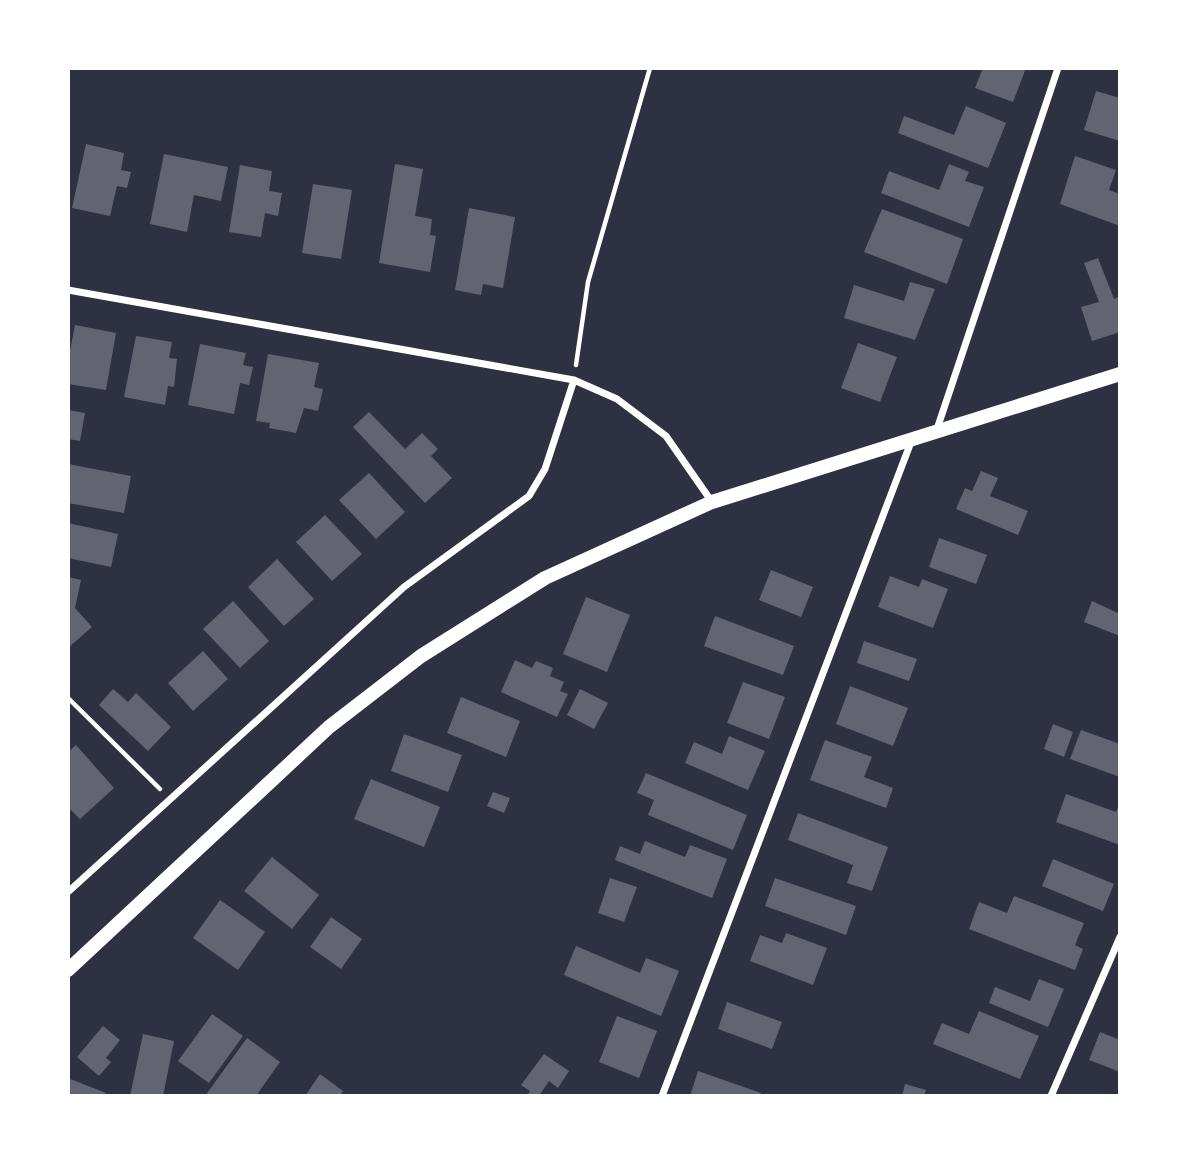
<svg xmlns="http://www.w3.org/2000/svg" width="1188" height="1164" font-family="'Fira Sans',sans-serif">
	<rect width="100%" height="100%" fill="#2d3142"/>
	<path fill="#626471" d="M983 68H1026L1013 102 975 88Z
		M1096 91 1120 98V141L1084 130Z
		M966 106 1006 123 988 168 898 133 904 116 954 135Z
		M86 144 124 153 121 170 131 172 127 188 117 186 110 216 72 208Z
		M164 154 228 167 221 201 194 195 187 232 150 224Z
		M1075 156 1116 170 1109 190 1120 194V226L1060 204Z
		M395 164 423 169 415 216 432 219 430 235 436 236 430 272 379 263Z
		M949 164 969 172 965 181 984 187 969 227 881 193 889 171 939 190Z
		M240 165 272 171 269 191 282 193 278 216 265 213 261 237 229 232Z
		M313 184 352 190 341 259 302 253Z
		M469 208 515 217 503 288 483 284 481 295 455 290Z
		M882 209 963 239 947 284 864 252Z
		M1098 258 1114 299 1120 296V332L1092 341 1081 307 1099 302 1084 263Z
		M910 282 935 289 915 340 844 318 854 285 904 301Z
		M75 325 116 333 106 390 68 384V361Z
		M136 336 172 342 169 358 177 359 174 387 168 386 165 405 124 397Z
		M858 343 897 357 880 402 841 388Z
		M200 344 246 353 243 365 253 367 249 385 240 383 234 414 188 405Z
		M268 354 319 363 314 387 323 389 318 411 304 408 296 433 269 428 270 423 256 421Z
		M68 410 85 413 80 441 68 439Z
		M369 412 405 449 422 433 438 449 431 456 452 478 425 503 353 427Z
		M68 464 131 476 124 513 68 503Z
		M981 471 998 478 990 496 1028 511 1018 535 956 509 965 488 972 491Z
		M369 473 405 512 376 539 339 500Z
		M325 515 362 554 332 581 296 542Z
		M68 523 118 534 111 567 68 558Z
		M939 538 987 555 976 584 929 567Z
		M277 559 314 599 284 626 248 587Z
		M771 570 813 587 801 617 759 600Z
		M890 576 919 587 922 579 948 589 933 628 878 607Z
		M68 577 81 580 75 608 92 627 68 648Z
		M586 597 630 615 607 672 563 654Z
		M233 601 269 641 240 668 203 629Z
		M1092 601 1120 614V636L1084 622Z
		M715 616 794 646 783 675 704 646Z
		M864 641 917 659 909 681 857 663Z
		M203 651 228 679 193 711 168 683Z
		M515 660 532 668 536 661 553 668 550 676 564 682 560 691 568 694 557 717 501 692Z
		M743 682 785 697 769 739 727 723Z
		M850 686 908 708 893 746 836 724Z
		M113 689 128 702 136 693 171 727 148 751 99 705Z
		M580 689 608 703 594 729 567 715Z
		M461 697 520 721 506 757 447 733Z
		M1053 724 1073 732 1064 757 1044 749Z
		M1081 730 1120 744V777L1070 759Z
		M404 734 462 755 448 792 391 771Z
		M729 736 765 751 748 790 685 763 694 742 722 754Z
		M825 740 872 757 864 777 893 788 886 808 810 780Z
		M76 745 114 788 80 819 68 807V752Z
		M646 773 747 815 733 850 648 815 654 800 637 793Z
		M371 779 440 807 424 847 354 819Z
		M493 792 510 798 504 813 487 806Z
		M1066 794 1116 812 1120 802V845L1056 822Z
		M798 813 888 847 872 891 847 883 853 865 788 840Z
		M645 841 685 857 690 845 727 859 712 898 615 860 620 846 640 854Z
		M272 857 319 895 292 929 244 891Z
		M1053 859 1114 884 1103 911 1042 886Z
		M610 878 637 887 624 922 598 913Z
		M775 878 856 906 846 935 765 906Z
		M1014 896 1084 923 1075 945 1083 949 1075 970 969 929 979 902 1007 913Z
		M220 900 265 932 238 970 193 938Z
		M331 917 362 939 341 969 310 947Z
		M786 933 827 948 813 985 750 961 760 935 782 943Z
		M576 946 640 973 646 958 679 971 661 1016 564 975Z
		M1039 979 1064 989 1048 1027 989 1003 995 987 1030 1001Z
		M727 1002 782 1022 772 1049 718 1029Z
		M979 1011 1039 1036 1020 1079 933 1044 942 1023 969 1034Z
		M212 1014 243 1036 209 1083 178 1061Z
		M617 1016 657 1031 639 1078 599 1062Z
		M103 1026 120 1040 106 1058 111 1062 99 1076 77 1057Z
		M1100 1032 1120 1040V1072L1089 1060Z
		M143 1034 174 1041 163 1096H130Z
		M247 1038 280 1062 256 1096H205Z
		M544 1054 569 1071 558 1088 549 1081 539 1096H527L530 1091 521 1085Z
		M698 1071 761 1093 760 1096H690Z
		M320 1074 343 1091 340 1096H305Z
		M68 1078 106 1093 104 1096H68Z
		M905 1084 926 1090 924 1096H902Z"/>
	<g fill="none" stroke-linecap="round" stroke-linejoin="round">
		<path stroke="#fff" stroke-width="4.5" d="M576 365 588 282 650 68
			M68 698 160 789"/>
		<path stroke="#fff" stroke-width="7" d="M68 290 574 380 617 399 666 436 712 502
			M937 429 1058 68
			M68 892 404 587 529 496 545 469 574 380
			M662 1096 911 442
			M1051 1096 1120 937"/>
		<path stroke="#fff" stroke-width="14" d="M68 970 329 727 421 656 545 578 712 502 1120 374"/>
	</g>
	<rect width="1188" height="1164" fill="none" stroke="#ffffff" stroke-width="140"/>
</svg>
